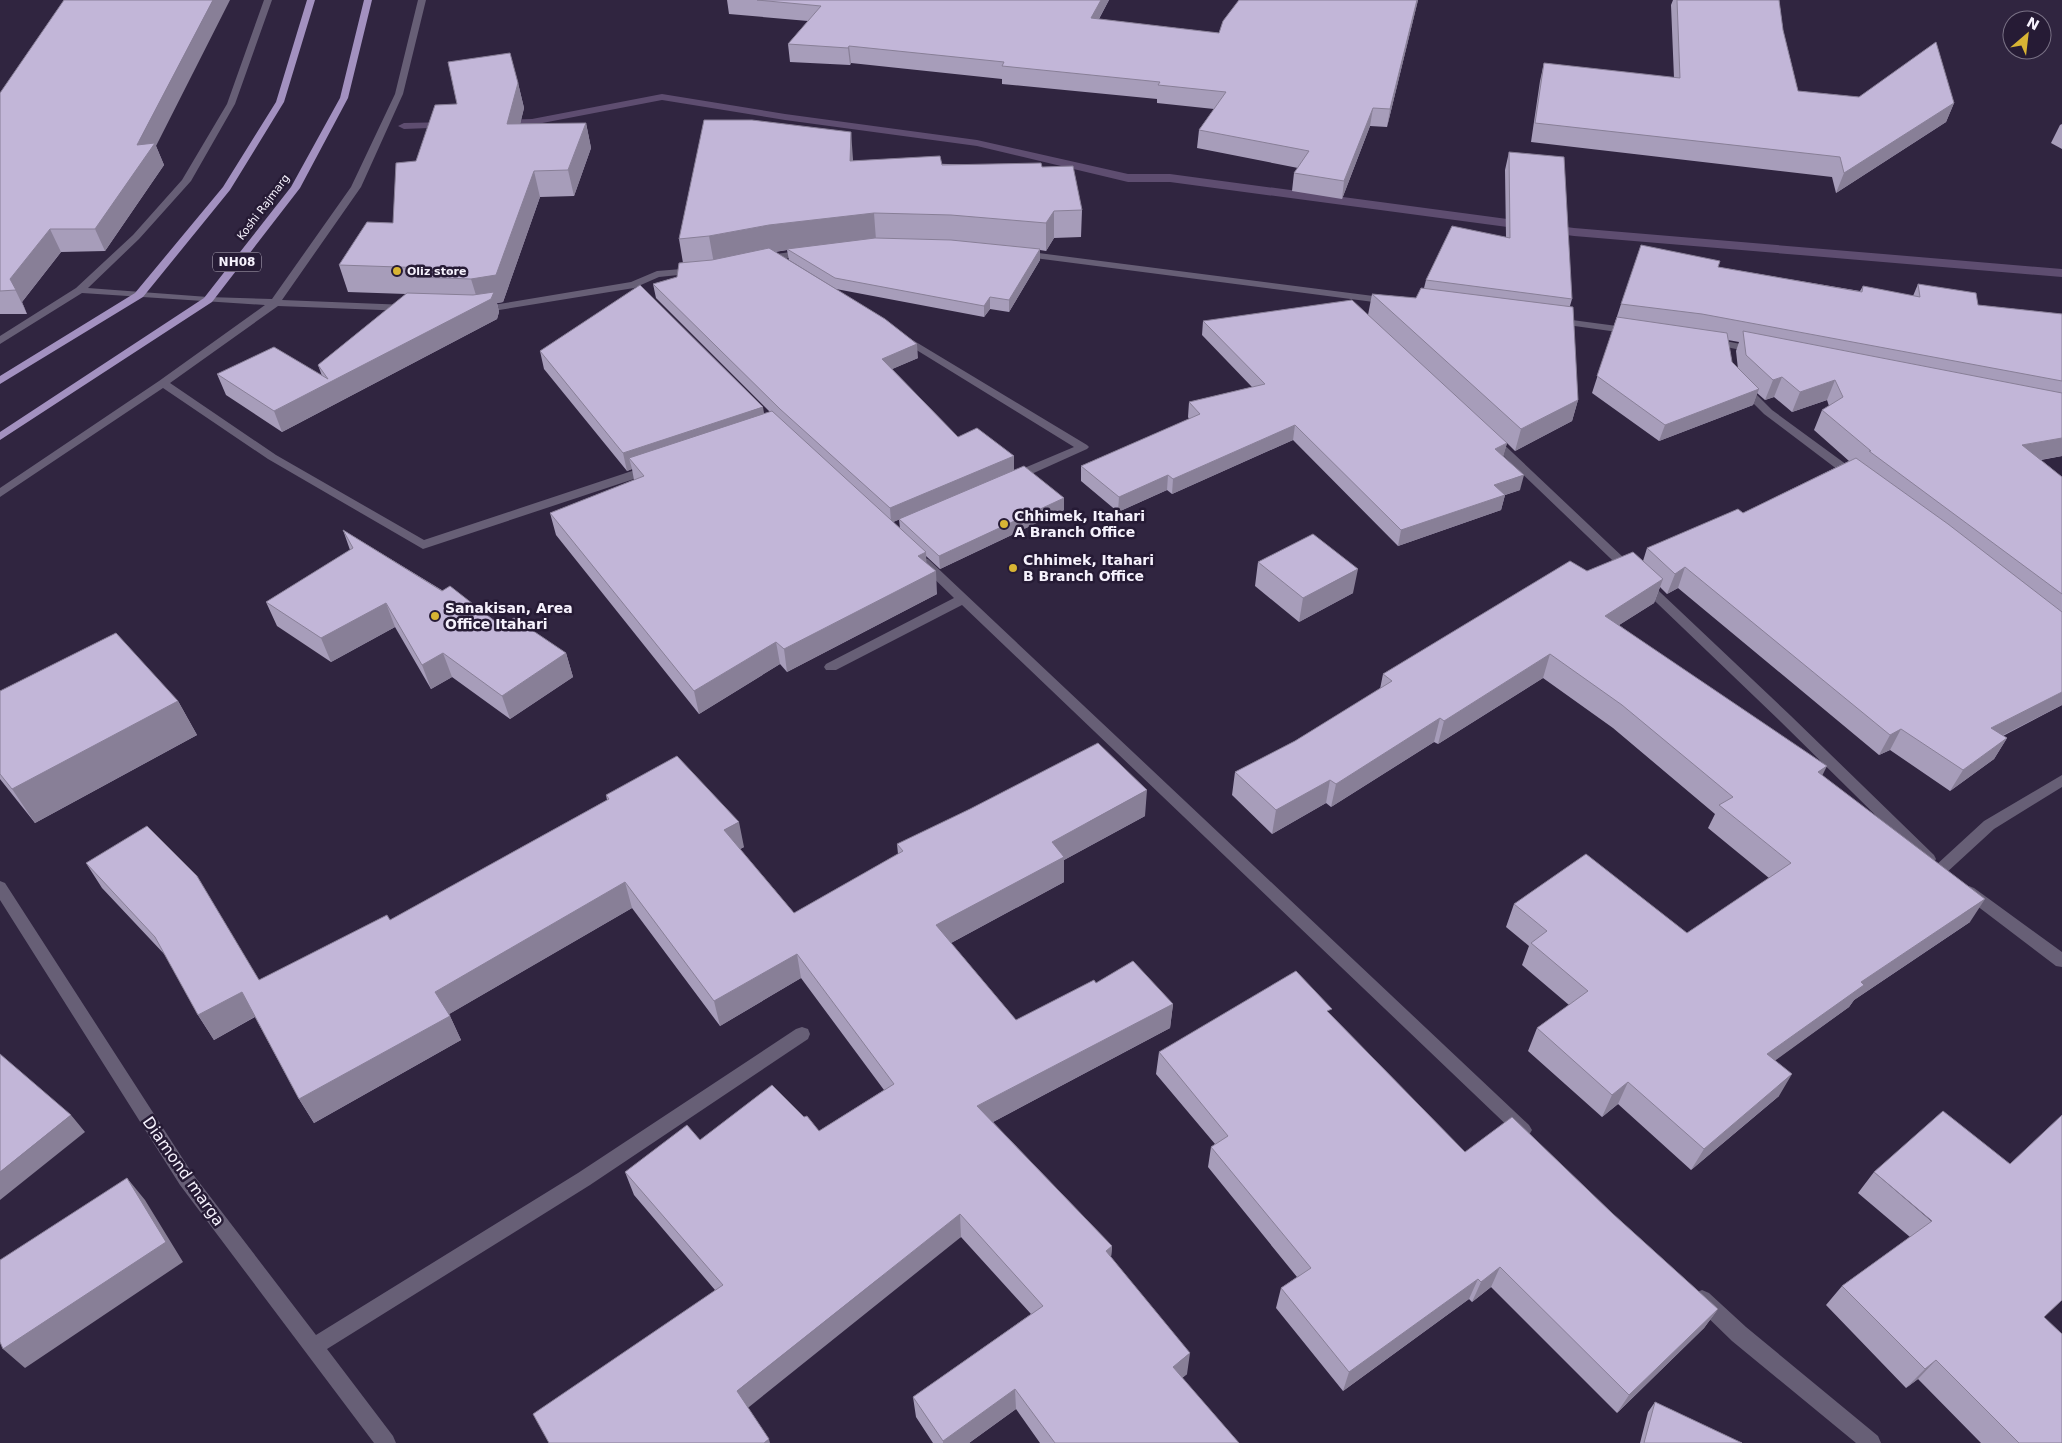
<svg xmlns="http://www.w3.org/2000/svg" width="2062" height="1443" font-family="'DejaVu Sans',sans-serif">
	<rect width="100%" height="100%" fill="#302540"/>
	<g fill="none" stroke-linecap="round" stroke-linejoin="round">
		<path fill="#5e4d70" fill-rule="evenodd" d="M662 94 785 114 977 140 1128 174H1170L1574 228 2062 269V277L1574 236 1170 182H1128L977 146 785 120 662 100 532 125 497 126 491 123 497 120 532 119Z
			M451 122 455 123 457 125 455 127 404 129 398 126 404 123Z"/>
		<path fill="#675f76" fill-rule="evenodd" d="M264 0H272L235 104 191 181 139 239 88 288 208 297 272 299 351 187 395 94 418 0H426L403 94 361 187 282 300 407 305 412 308 407 311 278 306 170 383 276 455 424 540 647 466H655L657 469 655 472 423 549 268 459 163 388 0 497V488L159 381 265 305 82 293 0 344V336L76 288 133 235 182 180 227 104Z
			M805 250 809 251V255L762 262 757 259 762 256Z
			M1023 251 1389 298 1394 301 1389 304 1019 256 1018 254Z
			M694 268 699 271 698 273 659 277 634 288 481 313 476 310 481 307 631 282 657 271Z
			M1557 318 1632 328 1637 331 1632 334 1553 323 1552 321Z
			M901 333 1087 445 1089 447 1087 449 1016 481H1008L1006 478 1008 475 1074 447 897 338 896 336 897 334Z
			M1710 338 1756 347 1761 350 1756 353 1706 343 1705 341 1706 339Z
			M1742 383 1746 384 1772 410 1858 473 1860 476 1858 479H1850L1764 414 1736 386Z
			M1492 436 1496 437 1791 716 1934 855 1936 859 1934 863 1929 865 1924 863 1781 722 1488 441 1486 439 1488 437Z
			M924 558 928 559 1529 1125 1532 1130 1529 1135 1523 1138 1517 1135 962 605 836 670H826L824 667 826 664 954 598 920 565 918 562 920 559Z
			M2062 775V787L1994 829 1945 874 1940 876 1935 874 1933 870 1935 866 1984 821Z
			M0 881 5 883 192 1173 316 1335 578 1173 796 1029 802 1027 808 1029 810 1034 808 1039 590 1185 327 1349 393 1436 396 1443H374L180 1185 0 900Z
			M1969 886 1974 888 2062 952V967L2056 966 1964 896 1961 892 1964 888Z
			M1702 1290 1709 1293 1746 1327 1878 1436 1881 1443H1856L1732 1341 1695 1305 1693 1299 1695 1293Z"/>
		<path fill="#a391c0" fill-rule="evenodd" d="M307 0H315L284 102 230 190 143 297 0 384V376L135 293 223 187 276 102Z
			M364 0H372L348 98 300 188 212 302 0 440V432L204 298 291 187 340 98Z"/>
	</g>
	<path fill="#a79dba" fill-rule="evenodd" d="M727 0H1109L1099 19 1219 33 1418 0 1387 127 1370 126 1342 199 1292 191 1294 173 1298 168 1197 148 1199 130 1214 109 1157 103V99L1002 84V79L851 63 850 65 790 62 788 44 808 21 729 14Z
		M1673 0H1779L1783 30 1798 91 1859 97 1954 103 1946 122 1836 193 1832 177 1531 142 1540 81 1544 63 1674 78 1671 5Z
		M518 83 524 108 520 124 586 123 591 148 574 196 540 197 503 302 497 303 499 312 497 319 282 432 226 395 217 374 322 376 318 365 406 294 348 292 339 265 393 223 416 161 457 104Z
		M0 93 156 146 164 165 105 251 61 252 22 302 27 314H0Z
		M2062 124V149L2051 143 2060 125Z
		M1509 152 1572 299 1570 306 1578 400 1572 421 1515 451 1507 443 1503 456 1520 490 1505 495 1501 510 1398 546 1293 440 1172 494 1167 490 1118 512 1081 481V466L1189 419 1188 417 1189 402 1252 387 1202 335 1203 321 1368 315 1372 294 1416 298 1424 288 1426 280 1506 237 1505 170Z
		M853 161 1042 167 1082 210 1081 237 1054 238 1046 251 1040 250V260L1009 312 990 309 984 317 836 289 789 260 787 250 775 252 918 358 892 369 958 437 1014 456V470L1064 498V510L940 569 926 556V563L937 594 787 672 780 664 699 714 556 535 550 513 634 480 632 469 627 471 544 369 540 351 764 414 770 412 656 298 653 284 677 277 683 263 679 239ZM955 496 899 519 900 529 893 522Z
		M1718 267 1860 291 1863 286 1913 296 1918 284 1978 305 2062 314V456L2041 460 2062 477V705L2003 736 2007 738 1994 759 1950 791 1890 750 1879 755 1678 588 1667 594 1660 587 1654 603 1619 625 1823 776 1970 922 1854 1000 1849 1007 1775 1060 1779 1096 1691 1170 1618 1104 1602 1117 1528 1051 1537 1028 1569 1005 1522 965 1529 946 1506 927 1514 904 1687 933 1769 878 1708 828 1715 814 1613 728 1543 678 1438 744 1434 742 1331 807 1326 803 1272 834 1232 795 1235 772 1295 741 1380 689 1383 674 1587 571 1643 561 1647 548 1743 513 1849 461 1814 430 1822 410 1829 406 1827 400 1792 412 1774 397 1765 400 1757 393 1753 405 1659 441 1592 393 1621 304ZM1728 340 1739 342 1736 351 1738 369 1732 362Z
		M343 530 501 626 566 653 573 677 510 719 452 677 431 689 395 627 331 662 277 626 266 602 350 550Z
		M1258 562 1353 593 1299 622 1255 586Z
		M0 691 178 701 197 735 35 823 0 779Z
		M606 795 744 847 740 849 794 913 898 854 897 844 1145 816 1064 860V882L951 943 1016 1020 1096 983 1173 1004 1170 1028 993 1122 1112 1246 1111 1257 1187 1374 1182 1378 1239 1443H1040L1016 1409 969 1443H933L916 1417 913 1397 1031 1314 961 1237 549 1443 715 1290 634 1195 625 1172 700 1140 804 1117 819 1131 884 1090 801 978 720 1026 632 908 449 1014 461 1040 314 1123 299 1099 255 1017 214 1040 198 1015 166 956 102 888 86 863 259 980 390 920 607 800Z
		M1330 1014 1465 1152 1613 1214 1718 1309 1704 1328 1617 1413 1491 1287 1472 1302 1469 1299 1343 1391 1276 1308 1281 1288 1297 1277 1208 1167 1211 1147 1215 1144 1156 1074 1159 1052Z
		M1874 1172 2044 1318 2062 1443H1981L1918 1379 1906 1388 1826 1305 1842 1286 1910 1237 1858 1193Z
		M1655 1402 1742 1443H1640L1648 1412Z"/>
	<path fill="#887f97" d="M213 0H230L156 146 164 165 105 251 95 229 137 145Z
		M1101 0H1109L1090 35 1091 18Z
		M1417 0H1418L1387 127 1390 109Z
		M849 46 851 63 850 65 848 48Z
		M518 83 524 108 514 149 507 124Z
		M1954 103 1946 122 1836 193 1844 173Z
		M1373 108 1370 126 1342 199 1344 181Z
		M586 123 591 148 574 196 568 170Z
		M851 132 853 159V188L850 161Z
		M534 171 540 197 503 302 497 303 499 312 497 319 282 432 274 411 479 305 471 279Z
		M1054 211V238L1046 251V223Z
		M874 213 876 240 787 249V250L773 252 714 264 709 236 769 225Z
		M50 229 61 252 22 302 27 314 10 279Z
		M1040 249V260L1009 312V300Z
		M990 297V309L984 317V306Z
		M917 344 918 358 883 373 882 359Z
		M1782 377 1774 397 1765 400 1773 380Z
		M1835 380 1827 400 1792 412 1800 392Z
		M1759 389 1753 405 1659 441 1665 425Z
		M1578 400 1572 421 1515 451 1521 429Z
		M763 407 766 425 629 458 632 469 627 471 623 453Z
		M1295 425 1293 440 1172 494 1173 479Z
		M2062 438V456L2011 465 2022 445Z
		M1507 443 1503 457 1495 449Z
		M1014 456V471L891 523 890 508Z
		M1168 475 1167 490 1118 512 1119 497Z
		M1524 475 1520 490 1490 500 1494 485Z
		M1505 495 1501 510 1398 546 1401 530Z
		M1064 498V510L940 569 939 556Z
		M926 552 927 575 918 556Z
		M1685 567 1678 588 1667 594 1675 574Z
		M1358 569 1353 593 1299 622 1303 598Z
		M936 571 937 594 787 672 784 649Z
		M1663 579 1654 603 1597 639 1605 616Z
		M386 603 395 627 331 662 321 638Z
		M776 642 780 664 699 714 694 691Z
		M443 653 452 677 431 689 422 665Z
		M566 653 573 677 510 719 502 696Z
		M1550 654 1543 678 1438 744 1444 721Z
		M2062 692V705L1978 748 1991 728Z
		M178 701 197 735 35 823 12 789Z
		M1440 718 1434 742 1331 807 1336 784Z
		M1901 729 1890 750 1879 755 1890 735Z
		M2007 738 1994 759 1950 791 1963 770Z
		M1827 766 1815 790 1818 772Z
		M1330 780 1326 803 1272 834 1276 810Z
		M1147 790 1145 816 1064 860V882L938 950 936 925 1052 842Z
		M739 822 744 847 729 855 724 830Z
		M625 882 632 908 446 1016 435 992Z
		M1985 899 1970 922 1854 1000 1849 1007 1754 1076 1767 1054 1861 982Z
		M797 954 801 978 720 1026 714 1001Z
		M242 992 256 1016 214 1040 198 1015Z
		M1173 1004 1170 1028 978 1130 977 1106Z
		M450 1016 461 1040 314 1123 299 1099Z
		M1792 1074 1779 1096 1691 1170 1704 1149Z
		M1628 1082 1618 1104 1602 1117 1612 1095Z
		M71 1115 85 1132 0 1200V1172Z
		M127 1178 145 1200 183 1262 25 1368 3 1349Z
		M960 1214 961 1237 744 1411 737 1391Z
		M1112 1246 1110 1268 1106 1251Z
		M1500 1267 1491 1287 1472 1302 1481 1282Z
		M1478 1279 1469 1299 1343 1391 1349 1372Z
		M1718 1309 1704 1328 1617 1413 1629 1395Z
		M1190 1353 1187 1374 1170 1388 1173 1367Z
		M1936 1360 1918 1379 1906 1388 1925 1369Z
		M1015 1389 1016 1409 969 1443H943V1441Z
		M769 1439 770 1443H764Z"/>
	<path fill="#c2b6d8" stroke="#887f97" d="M64 0H213L137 145 155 143 95 229H50L10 279 16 290 0 291V93Z
		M757 0H1101L1091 18 1219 33 1223 21 1239 0H1417L1390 109 1373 108 1344 181 1294 173 1309 151 1199 130 1226 92 1158 85 1160 82 1002 66 1004 62 849 46 848 48 788 44 821 6Z
		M1677 0H1779L1783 30 1798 91 1859 97 1936 42 1954 103 1844 173 1840 157 1535 123 1544 63 1680 78Z
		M510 53 518 83 507 124 586 123 568 170 534 171 496 275 471 279 417 277 428 268 339 265 367 222 393 223 396 163 416 161 435 105 457 104 448 62Z
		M704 120H752L851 132 850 161 940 156 942 165 1041 163 1042 167 1073 166 1082 210 1054 211 1046 223 951 215 874 213 769 225 709 236 679 239Z
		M1509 152 1564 157 1572 299 1426 280 1452 226 1510 238Z
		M875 238 951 240 1040 249 1009 300 990 297 984 306 835 278 787 249Z
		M1641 245 1720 261 1718 267 1862 292 1863 286 1920 297 1918 284 1976 293 1978 305 2062 314V381L1702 314 1621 304Z
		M769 248 885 319 917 344 882 359 958 437 977 428 1014 456 890 508 780 409 653 284 677 277 679 263 712 260Z
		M640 285 763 407 623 453 540 351Z
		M1421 288 1573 307 1578 400 1521 429 1372 294 1416 298Z
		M494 292 491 299 274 411 217 374 274 347 328 379 318 365 407 293 473 295Z
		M1352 300 1507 443 1495 449 1524 475 1494 485 1505 495 1401 530 1295 425 1173 479 1168 475 1119 497 1081 466 1200 414 1189 402 1265 384 1203 321Z
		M1617 317 1727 333 1732 362 1759 389 1665 425 1597 376Z
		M1743 331 2062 393V438L2022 445 2062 477V594L1869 451H1871L1822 410 1843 397 1835 380 1800 392 1782 377 1773 380 1746 355Z
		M772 411 926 552 918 556 936 571 784 649 776 642 694 691 550 513 644 476 629 458Z
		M1856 458 1948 524 2062 612V692L1991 728 2007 738 1963 770 1901 729 1890 735 1685 567 1675 574 1647 548 1738 509 1743 513Z
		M1024 466 1064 498 939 556 899 519Z
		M343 530 442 591 450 586 501 626 514 618 566 653 502 696 443 653 422 665 386 603 321 638 266 602 353 548Z
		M1313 534 1358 569 1303 598 1258 562Z
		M1633 552 1663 579 1605 616 1827 766 1818 772 1985 899 1861 982 1864 985 1767 1054 1792 1074 1704 1149 1628 1082 1612 1095 1537 1028 1588 991 1531 943 1547 931 1514 904 1586 854 1687 933 1791 863 1719 805 1733 797 1622 705 1550 654 1444 721 1440 718 1336 784 1330 780 1276 810 1235 772 1295 741 1392 681 1383 674 1570 561 1587 571Z
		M116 633 178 701 12 789 0 774V691Z
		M1098 743 1147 790 1052 842 1064 857 936 925 1016 1020 1094 980 1096 983 1133 961 1173 1004 977 1106 1112 1246 1106 1251 1190 1353 1173 1367 1239 1443H1055L1015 1389 943 1441 913 1397 1043 1306 960 1214 737 1391 769 1439 764 1443H549L533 1414 723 1285 625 1172 687 1125 700 1140 772 1085 804 1117 807 1116 819 1131 894 1084 797 954 714 1001 625 882 435 992 450 1016 299 1099 242 992 198 1015 155 937 86 863 147 826 197 876 259 980 387 915 390 920 609 799 606 795 677 756 739 822 724 830 794 913 903 851 897 844 970 809Z
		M1296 971 1332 1009 1327 1011 1465 1152 1512 1117 1613 1214 1718 1309 1629 1395 1500 1267 1481 1282 1478 1279 1349 1372 1281 1288 1311 1268 1211 1147 1228 1136 1159 1052Z
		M0 1054 71 1115 0 1172Z
		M1943 1111 2010 1164 2062 1115V1300L2044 1317 2062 1334V1443H2019L1936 1360 1925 1369 1842 1286 1932 1221 1874 1172Z
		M127 1178 166 1242 3 1349 0 1342V1260Z
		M1655 1402 1742 1443H1644Z"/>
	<g fill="#d8b434" stroke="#261b35" stroke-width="2">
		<circle cx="397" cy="271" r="5"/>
		<circle cx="1004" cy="524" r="5"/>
		<circle cx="1013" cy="568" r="5"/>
		<circle cx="435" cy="616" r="5"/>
	</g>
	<g text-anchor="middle" stroke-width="5" stroke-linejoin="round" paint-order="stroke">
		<g font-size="11" fill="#f6f2fd" stroke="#261b35">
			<text transform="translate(263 207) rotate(-53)" y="4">Koshi Rajmarg</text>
		</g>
		<g font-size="11" font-weight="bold" fill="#f6f2fd" stroke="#261b35" text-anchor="start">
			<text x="407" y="275">Oliz store</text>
		</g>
		<rect fill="#261b35" stroke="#b8b2c1" stroke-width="1" x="213" y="252.5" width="48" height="19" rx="4"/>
		<g font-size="12" font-weight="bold" fill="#f6f2fd">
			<text x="237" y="266">NH08</text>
		</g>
		<g font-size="14" font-weight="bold" fill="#f6f2fd" stroke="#261b35" text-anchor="start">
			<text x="1014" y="521">Chhimek, Itahari<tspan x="1014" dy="16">A Branch Office</tspan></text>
			<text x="1023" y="565">Chhimek, Itahari<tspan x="1023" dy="16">B Branch Office</tspan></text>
			<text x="445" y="613">Sanakisan, Area<tspan x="445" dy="16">Office Itahari</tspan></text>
		</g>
		<g font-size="16" fill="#f6f2fd" stroke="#261b35">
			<text transform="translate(184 1171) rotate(55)" y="6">Diamond marga</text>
		</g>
	</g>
	<g transform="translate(2027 35) rotate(28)"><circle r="24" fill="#261b35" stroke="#797185"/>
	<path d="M0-4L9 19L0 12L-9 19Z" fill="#d8b434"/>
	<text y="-8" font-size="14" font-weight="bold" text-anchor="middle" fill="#f6f2fd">N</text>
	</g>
</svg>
